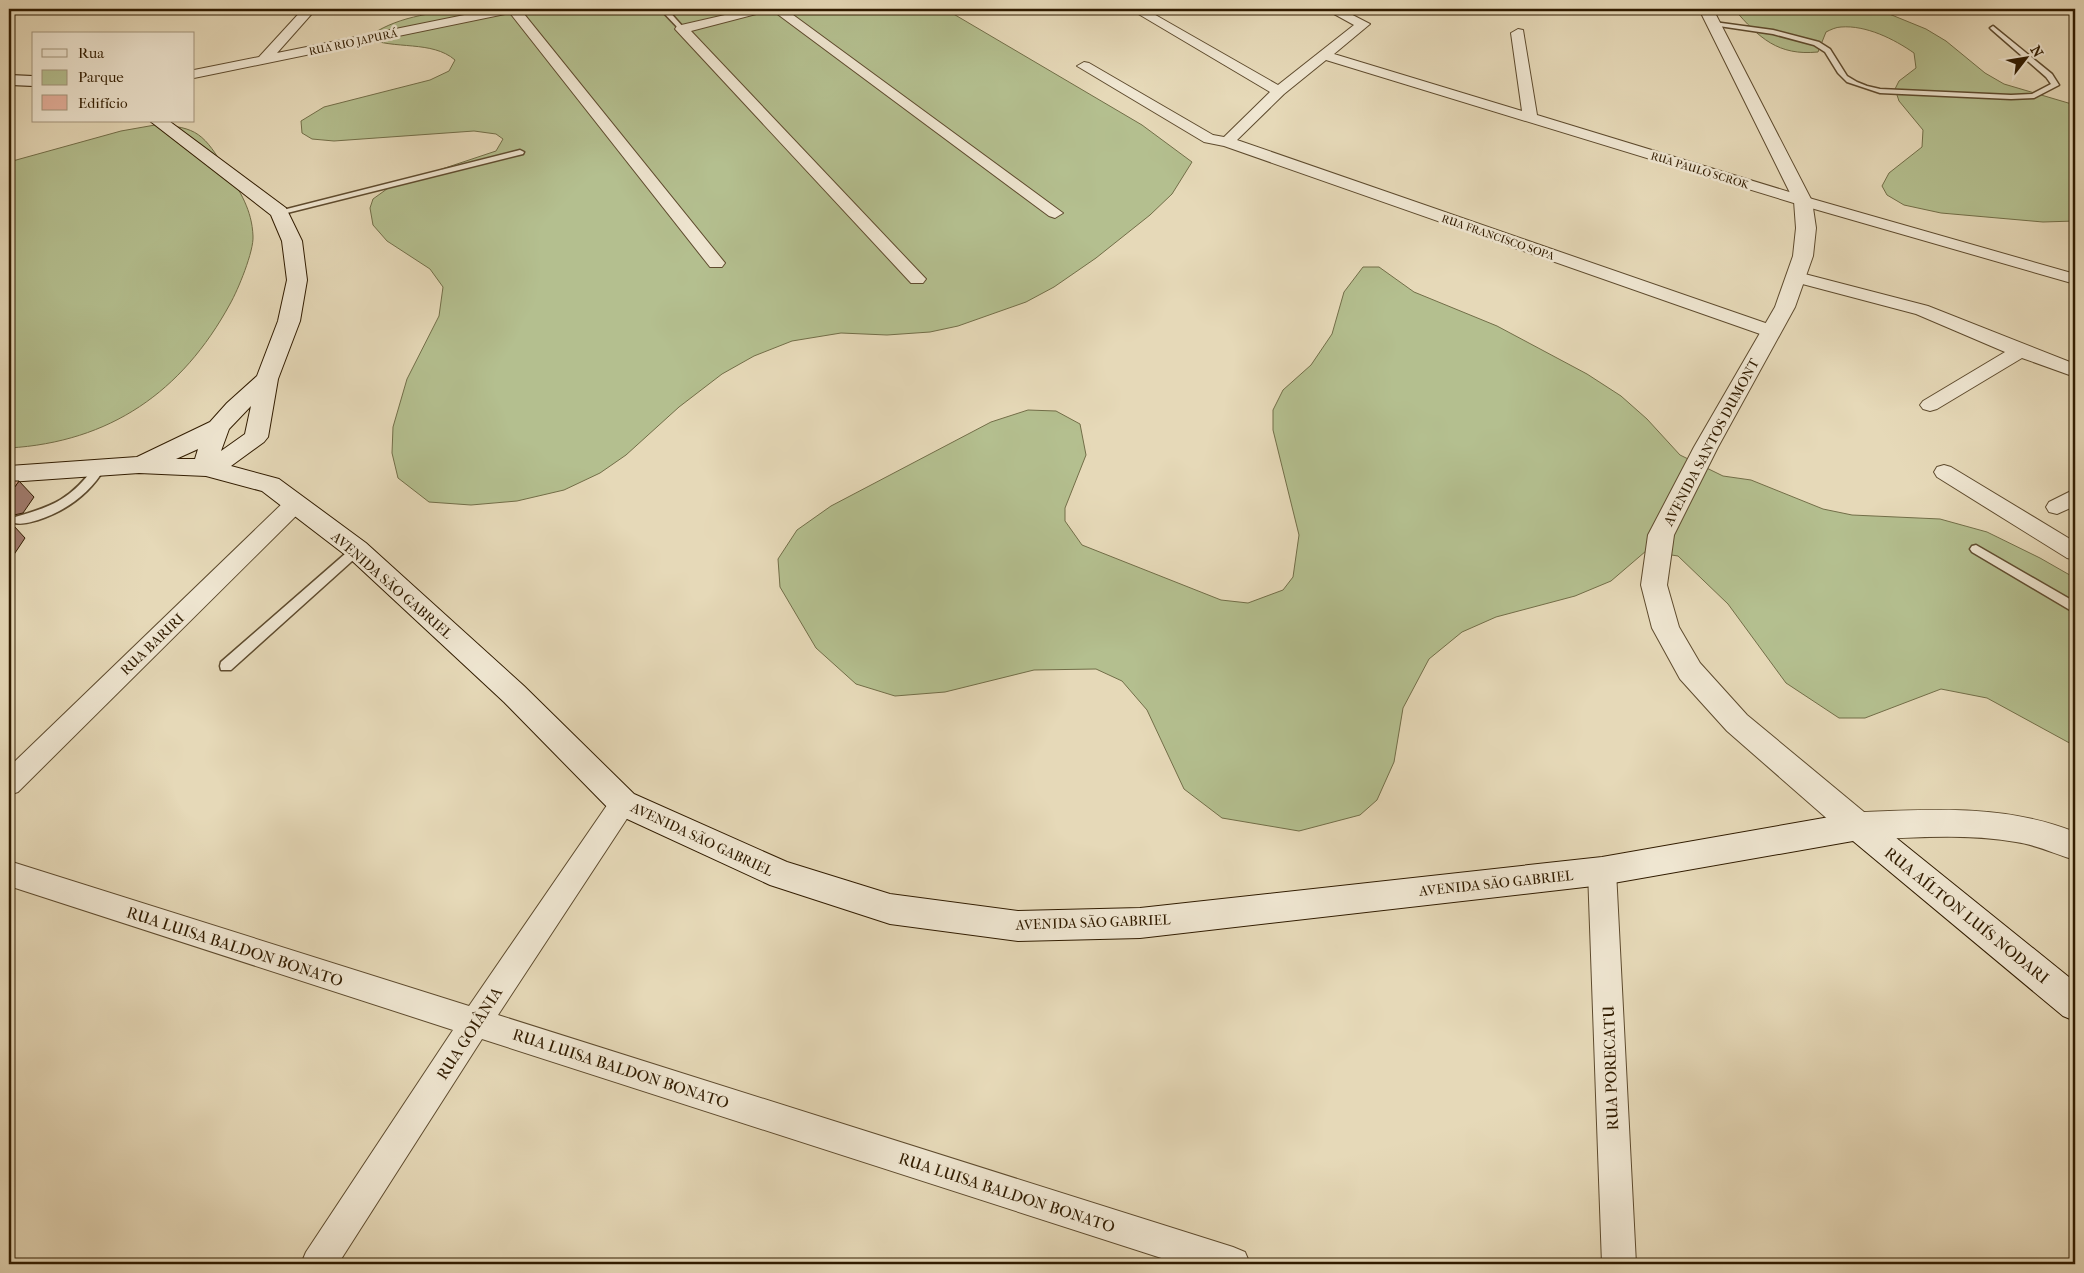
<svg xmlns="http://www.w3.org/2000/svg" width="2084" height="1273" font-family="'IM FELL French Canon',serif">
	<rect width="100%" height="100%" fill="#e6d9b8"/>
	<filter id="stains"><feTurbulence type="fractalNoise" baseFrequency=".004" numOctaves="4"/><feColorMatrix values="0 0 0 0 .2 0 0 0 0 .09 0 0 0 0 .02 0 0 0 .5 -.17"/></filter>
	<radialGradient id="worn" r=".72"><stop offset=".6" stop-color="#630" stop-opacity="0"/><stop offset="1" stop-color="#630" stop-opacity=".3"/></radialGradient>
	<path fill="#b4bf8f" stroke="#726e48" d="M464 9H945L1142 125 1192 162 1172 194 1150 215 1096 258 1054 287 1026 302 958 326 930 332 887 335 841 333 792 341 754 356 722 374 679 407 626 455 600 473 564 490 517 501 471 505 429 502 398 478 392 453 393 427 407 379 439 316 443 287 430 269 387 241 373 225 370 208 373 199 391 186 496 151 503 139 496 134 474 131 334 141 312 139 302 133 301 121 324 107 430 80 449 71 455 60C432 40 394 50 367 38 394 17 431 13 464 9Z
		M1734 9H1877L1926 29 1946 41 1985 73 2004 84 2075 105V221L2043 222 1941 213 1904 205 1887 195 1882 186 1889 173 1922 147 1923 130 1899 101 1895 89 1899 81 1916 68 1914 53C1894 39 1866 25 1841 27 1836 27 1830 30 1826 32L1818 52C1778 56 1759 38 1734 9Z
		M155 125C198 126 204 135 226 170 240 191 252 210 253 236 254 251 238 290 230 304 182 392 110 442 9 448V162L121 131Z
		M1363 267H1379L1414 292 1497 326 1587 374 1621 396 1647 419 1680 455 1723 476 1751 480 1823 509 1852 515 1940 519 1987 532 2040 558 2075 578V746L1987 698 1941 689 1865 718H1839L1786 683 1728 604 1678 556 1646 551 1611 581 1575 596 1496 617 1462 632 1429 659 1403 708 1394 762 1377 800 1360 815 1299 831 1222 818 1184 789 1147 710 1122 681 1096 669 1034 670 945 692 895 696 856 684 816 648 780 587 778 559 797 530 831 506 991 422 1028 410 1056 411 1080 424 1086 455 1065 508V521L1082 545 1221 600 1248 603 1283 590 1293 577 1299 535 1273 430V410L1283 390 1311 365 1332 334 1344 292Z"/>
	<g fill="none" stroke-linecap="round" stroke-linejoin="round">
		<g stroke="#5e4b2e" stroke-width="3">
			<path id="service" d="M660 9H667L684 28V30H680Z
				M1714 22 1773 30 1819 42 1830 49 1847 76 1857 82 1867 86 1880 89 2011 95 2032 94 2051 84 2046 77 1991 29 1990 28 1993 26 2052 74 2059 85 2034 98 2011 99 1880 93 1847 82 1838 73 1825 52 1814 45 1773 34 1712 25V23Z
				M520 150 524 152 523 154 279 215 275 212Z
				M100 464 105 468C90 493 66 511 38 520 31 522 22 525 15 523L13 520 15 517C54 506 71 499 96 465Z
				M1976 545 2075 602V613L1972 552 1970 549 1972 546Z
				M357 546 363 550 361 553 231 670H221L220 666 221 662 353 547Z"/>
		</g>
		<g stroke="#5e4b2e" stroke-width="2">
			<path id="minor" d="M303 9H316L277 53 494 9H520L725 263 722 267H710L510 13 194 78V70L259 57Z
				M751 9H785L1063 213 1055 218 1049 216 772 10 691 31 926 279 923 283H911L675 29 677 26Z
				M1130 9H1145L1278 85 1354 25 1325 9H1341L1370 24 1334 54 1522 111 1511 33 1518 29 1523 30 1537 115 1809 198 2075 274V284L1797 204 1326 60 1284 94 1237 140 1777 327 1779 331 1777 335H1763L1224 146 1204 142 1077 66 1084 62 1089 63 1213 135 1224 137 1270 92Z
				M1797 272 1928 306 2075 364V377L2022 358 1937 409 1930 411 1923 409 1920 405 1923 401 2005 352 1916 314 1791 281 1788 277 1791 273Z
				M1944 465 1951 467 2075 542V560L2067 558 1937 477 1934 472 1937 467Z
				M2075 489V506L2057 514 2049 512 2046 507 2049 502Z
				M295 497 303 499 306 504 303 509 18 792 9 795V767L287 499Z
				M623 792 632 795 636 803 632 811 498 1015 1233 1247 1245 1252 1250 1264H1180L482 1039 338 1264H301L306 1252 453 1030 9 886V861L469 1006 614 795Z
				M1602 859 1612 862 1616 871 1636 1264H1602L1588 871 1592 862Z"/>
		</g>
		<g stroke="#5e4b2e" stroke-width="2">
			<path id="tertiary" d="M1699 9H1713L1812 201 1816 228 1813 256 1795 307 1718 447 1674 535 1667 585 1679 627 1700 663 1747 715 1864 812C1936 809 2007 805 2075 832V860C2055 854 2037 845 2016 842 1964 833 1911 838 1858 840L1847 836 1727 731 1680 679 1652 628 1641 585 1648 535 1694 447 1775 307 1793 256 1796 228 1794 201Z"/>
		</g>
		<g stroke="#311c00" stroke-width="2">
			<path id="secondary" d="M9 75 34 76V86L9 85Z
				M150 121H169L286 208 302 241 307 280 300 321 278 379 268 437 264 442 231 466 279 479 366 543 524 686 634 794 787 862 890 894 1018 911 1140 908 1602 857 1858 812 1869 816 2075 982V1021L2063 1016 1853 841 1602 885 1140 938 1018 941 890 924 770 885 612 812 504 702 348 557 262 491 206 476 139 473 9 482V466L137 457 210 422 227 403 257 376 278 321 287 280 282 241 271 215ZM251 406 245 434 221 451 229 429ZM198 449 195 459H176L196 450Z"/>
		</g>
		<use href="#service" fill="#efe6d1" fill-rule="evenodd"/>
		<use href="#minor" fill="#efe6d1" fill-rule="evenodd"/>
		<use href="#tertiary" fill="#efe6d1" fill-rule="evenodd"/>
		<use href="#secondary" fill="#efe6d1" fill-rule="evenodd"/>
	</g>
	<path fill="#a07b6d" stroke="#311c00" d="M19 481 34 497 23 513 14 515 11 519 15 525 14 526 25 538 9 562V495Z"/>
	<path fill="#e5b09c" stroke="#311c00" d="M9 481H19L9 495Z"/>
	<g text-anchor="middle" stroke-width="5" stroke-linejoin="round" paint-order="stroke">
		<g font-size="11" fill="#311c00" stroke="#efe6d1">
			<text transform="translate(353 42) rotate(-12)" y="4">RUA RIO JAPURÁ</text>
			<text transform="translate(1700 170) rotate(17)" y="4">RUA PAULO SCROK</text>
			<text transform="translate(1498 237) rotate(19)" y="4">RUA FRANCISCO SOPA</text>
		</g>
		<g font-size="14" fill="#311c00" stroke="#efe6d1">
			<text transform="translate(1711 442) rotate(-62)" y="5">AVENIDA SANTOS DUMONT</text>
			<text transform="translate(392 585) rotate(41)" y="5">AVENIDA SÃO GABRIEL</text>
			<text transform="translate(152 644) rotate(-44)" y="5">RUA BARIRI</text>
			<text transform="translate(702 839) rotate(25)" y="5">AVENIDA SÃO GABRIEL</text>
			<text transform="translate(1496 883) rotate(-6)" y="5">AVENIDA SÃO GABRIEL</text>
			<text transform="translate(1093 922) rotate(-2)" y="5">AVENIDA SÃO GABRIEL</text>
		</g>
		<g font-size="16" fill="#311c00" stroke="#efe6d1">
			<text transform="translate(1967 915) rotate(39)" y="6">RUA AÍLTON LUÍS NODARI</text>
			<text transform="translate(235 946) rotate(18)" y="6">RUA LUISA BALDON BONATO</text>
			<text transform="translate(469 1033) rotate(-57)" y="6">RUA GOIÂNIA</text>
			<text transform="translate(621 1068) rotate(18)" y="6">RUA LUISA BALDON BONATO</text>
			<text transform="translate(1610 1068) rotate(-92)" y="6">RUA PORECATU</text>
			<text transform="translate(1007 1192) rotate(18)" y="6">RUA LUISA BALDON BONATO</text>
		</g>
	</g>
	<rect width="2084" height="1273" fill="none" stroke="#e6d9b8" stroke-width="30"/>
	<rect x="10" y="10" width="2064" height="1253" fill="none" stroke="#311c00" stroke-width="2.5"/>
	<rect x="15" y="15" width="2054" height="1243" fill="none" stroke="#311c00"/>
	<rect x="32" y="32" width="162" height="90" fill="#efe6d1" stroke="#a3957d"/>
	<rect x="42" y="49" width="25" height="8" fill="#efe6d1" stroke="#a3957d"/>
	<text x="78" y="58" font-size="15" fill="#311c00">Rua</text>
	<rect x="42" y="70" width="25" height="15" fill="#b4bf8f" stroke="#a3957d"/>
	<text x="78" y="82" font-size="15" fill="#311c00">Parque</text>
	<rect x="42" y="95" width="25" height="15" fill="#e5b09c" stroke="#a3957d"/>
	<text x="78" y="108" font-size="15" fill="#311c00">Edifício</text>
	<g transform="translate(2026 58) rotate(59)" stroke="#efe6d1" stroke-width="4" paint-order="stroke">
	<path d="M0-4L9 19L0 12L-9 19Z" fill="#311c00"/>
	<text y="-8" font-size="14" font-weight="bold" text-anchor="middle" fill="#311c00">N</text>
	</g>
	<rect width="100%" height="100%" filter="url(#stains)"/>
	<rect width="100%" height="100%" fill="url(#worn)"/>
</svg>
